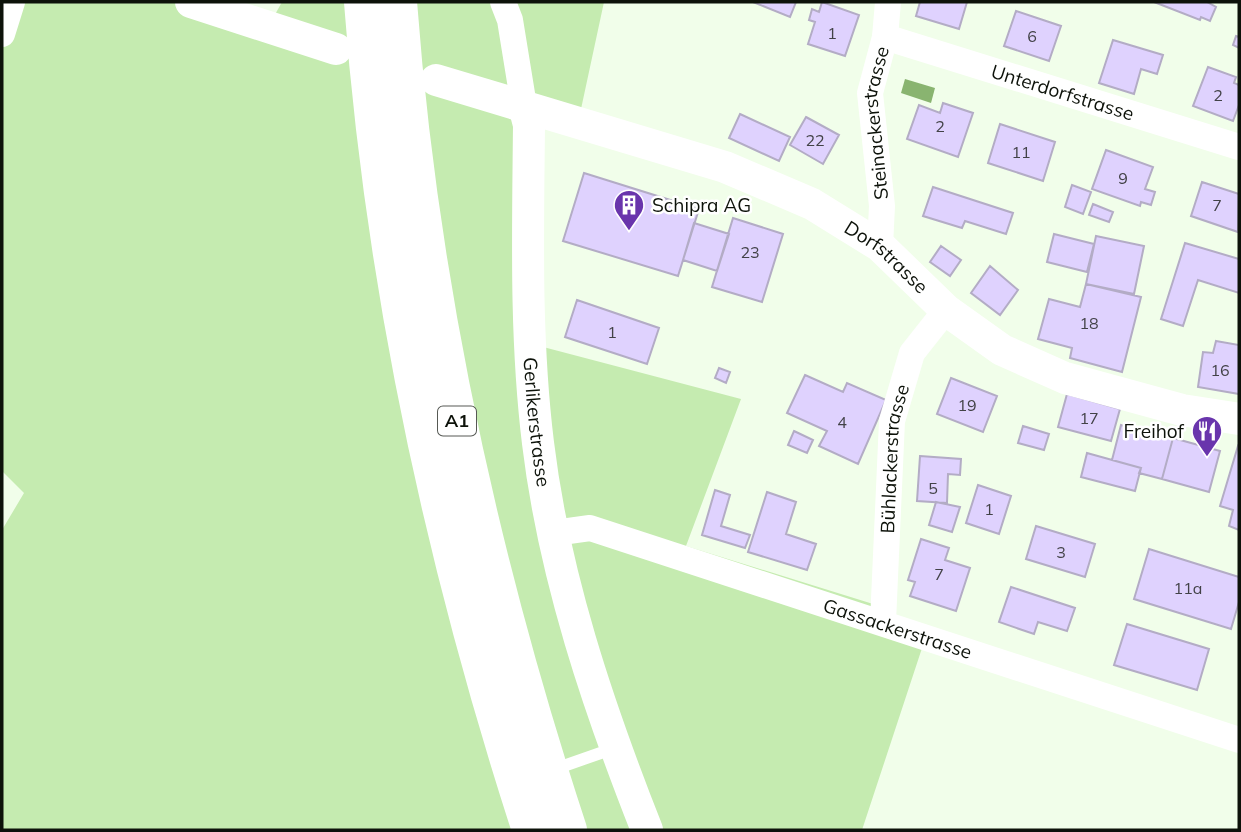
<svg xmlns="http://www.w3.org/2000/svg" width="1241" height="832" font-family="Mulish,sans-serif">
	<rect width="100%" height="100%" fill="#f1feea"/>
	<path fill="#c5ebb0" d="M12 2H191L268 27 282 2H604L578 123 525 107 528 343 741 399 686 546 886 608 925 639 862 830H2V530L24 493 2 471V34Z"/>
	<path fill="#89b470" d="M905 79 935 88 931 103 901 93Z"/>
	<path fill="#dfd2fe" stroke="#b3acc5" stroke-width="2" d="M753 2H796L790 17Z
		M822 2 859 15 845 56 808 44 815 22 809 20 812 9 819 12Z
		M920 2H967L959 29 916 16Z
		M1154 2H1207L1216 7 1210 21 1201 17 1200 20Z
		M1016 11 1061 26 1049 61 1004 46Z
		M1236 36 1239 37V48L1233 45Z
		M1113 40 1163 55 1157 74 1141 69 1134 94 1099 83Z
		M1208 67 1236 77 1234 83 1239 85V105L1233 121 1193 106Z
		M943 103 973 113 958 157 907 139 919 105 940 113Z
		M740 114 790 137 779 161 729 138Z
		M806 117 839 135 823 164 790 145Z
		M1000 124 1055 142 1043 181 988 163Z
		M1106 150 1153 167 1145 189 1155 192 1151 205 1141 202 1140 206 1092 189Z
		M584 173 699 209 678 276 563 241Z
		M1202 182 1239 194 1238 232 1191 216Z
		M1072 185 1091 192 1083 214 1065 207Z
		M933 187 1013 213 1006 234 965 221 962 228 923 216Z
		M1093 204 1113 212 1109 222 1089 215Z
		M733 218 783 234 762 302 712 287Z
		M694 223 729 234 717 271 683 260Z
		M1054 234 1094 244 1087 272 1047 262Z
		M1096 236 1144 246 1134 294 1086 284Z
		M1185 243 1239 259V293L1198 280 1183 326 1161 319Z
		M941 246 961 260 950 276 930 262Z
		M990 266 1018 290 1000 315 971 293Z
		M1086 284 1141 297 1122 372 1070 358 1072 348 1038 339 1049 299 1080 307Z
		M577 300 659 328 647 364 565 337Z
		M1216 341 1239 345V394L1198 387 1203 352 1213 353Z
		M719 368 730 372 726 383 715 378Z
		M805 375 843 392 847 383 886 400 858 464 819 446 827 431 787 413Z
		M951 378 997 396 983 432 937 414Z
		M1067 394 1120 409 1111 441 1058 427Z
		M1121 425 1173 438 1162 479 1139 473 1141 468 1112 460Z
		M1023 426 1049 434 1044 450 1018 443Z
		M794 431 813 440 807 453 788 445Z
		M1173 438 1220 451 1209 492 1162 479Z
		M1238 446 1239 447V530L1229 526 1233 510 1220 506Z
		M1087 453 1141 468 1135 491 1081 477Z
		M920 456 961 459 960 475 948 474 947 503 917 501Z
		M978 485 1011 496 999 534 966 523Z
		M715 490 730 495 721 526 750 535 745 548 702 535Z
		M767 492 796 502 786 534 816 544 807 570 748 552Z
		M936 502 960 507 952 532 929 525Z
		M1036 526 1095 544 1085 577 1026 559Z
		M921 539 949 548 945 560 970 568 956 611 910 596 915 582 908 580Z
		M1149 549 1239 577V602L1231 629 1134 599Z
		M1011 587 1075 608 1067 631 1038 622 1034 634 999 622Z
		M1127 624 1209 649 1197 690 1114 665Z"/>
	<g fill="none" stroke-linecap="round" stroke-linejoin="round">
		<path stroke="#fff" stroke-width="12" d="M552 770 615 748"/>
		<g stroke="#fff" stroke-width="26">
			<path d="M503 2 510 20 524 106"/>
			<path d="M2 34 12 2"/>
			<path id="s1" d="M885 37 1239 147"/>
			<path id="s2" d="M880 246 882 206 870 93 885 37 888 2"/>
			<path id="s3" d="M554 533 590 528 1239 740"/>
			<path id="s4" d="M883 622 892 421 912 353 946 310"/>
		</g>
		<g stroke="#fff" stroke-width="32">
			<path d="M191 2 336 49"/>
			<path id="s5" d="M436 80 725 167 812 204 880 246 946 310 1002 350 1065 378 1182 410 1239 419"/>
			<path id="s6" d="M524 106 529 125C528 231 525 337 538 443 554 576 598 706 647 830"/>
		</g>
		<path stroke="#fff" stroke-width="38" d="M363 2C384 284 444 562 531 830
			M398 2C419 284 480 562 568 830"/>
	</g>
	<defs>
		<g id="building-pin" transform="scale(1.575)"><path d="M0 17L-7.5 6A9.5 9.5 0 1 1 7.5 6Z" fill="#6935ac" stroke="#fff"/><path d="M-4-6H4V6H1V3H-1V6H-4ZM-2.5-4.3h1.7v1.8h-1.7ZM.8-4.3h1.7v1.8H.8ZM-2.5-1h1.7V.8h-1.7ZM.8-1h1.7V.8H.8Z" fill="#fff"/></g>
		<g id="restaurant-pin" transform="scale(1.575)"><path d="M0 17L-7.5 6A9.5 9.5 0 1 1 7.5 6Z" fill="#6935ac" stroke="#fff"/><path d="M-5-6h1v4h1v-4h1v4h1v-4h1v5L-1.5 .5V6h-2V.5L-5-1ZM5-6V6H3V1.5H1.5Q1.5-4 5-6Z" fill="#fff"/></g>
	</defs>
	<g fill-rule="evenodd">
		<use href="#building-pin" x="629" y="205"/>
		<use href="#restaurant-pin" x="1207" y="431"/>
	</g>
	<g text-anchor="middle" stroke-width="5" stroke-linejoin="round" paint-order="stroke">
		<g font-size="16" fill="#424247">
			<text x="832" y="39">1</text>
			<text x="1032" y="42">6</text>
			<text x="1218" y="101">2</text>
			<text x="940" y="132">2</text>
			<text x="815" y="146">22</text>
			<text x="1021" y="158">11</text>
			<text x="1123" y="184">9</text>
			<text x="1217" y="211">7</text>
			<text x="750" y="258">23</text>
			<text x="1089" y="329">18</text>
			<text x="612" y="338">1</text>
			<text x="1220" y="376">16</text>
			<text x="967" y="411">19</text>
			<text x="1089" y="424">17</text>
			<text x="842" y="428">4</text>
			<text x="933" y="494">5</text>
			<text x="989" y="515">1</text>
			<text x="1061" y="558">3</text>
			<text x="939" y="580">7</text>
			<text x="1188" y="594">11a</text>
		</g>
		<rect fill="#fff" stroke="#565954" stroke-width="2" x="438" y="406.5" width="38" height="29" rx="5"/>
		<g font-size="18" font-weight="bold" fill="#0d120a">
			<text x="457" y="427">A1</text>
		</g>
		<g font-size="19" fill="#0d120a" stroke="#fff">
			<text dy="7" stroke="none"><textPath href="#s1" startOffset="186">Unterdorfstrasse</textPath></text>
			<text dy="7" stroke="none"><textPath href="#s2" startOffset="124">Steinackerstrasse</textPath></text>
			<text dy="7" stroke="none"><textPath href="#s5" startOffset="488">Dorfstrasse</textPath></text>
			<text dy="7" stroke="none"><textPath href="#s6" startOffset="317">Gerlikerstrasse</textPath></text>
			<text dy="7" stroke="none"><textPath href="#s4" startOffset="164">Bühlackerstrasse</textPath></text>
			<text dy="7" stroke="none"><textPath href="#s3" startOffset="360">Gassackerstrasse</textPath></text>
		</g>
		<g font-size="19" fill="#0d120a" stroke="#fff" text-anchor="start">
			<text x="652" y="212">Schipra AG</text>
			<text x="1184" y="438" text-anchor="end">Freihof</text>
		</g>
	</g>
	<rect width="1241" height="832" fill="none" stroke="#0d120a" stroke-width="7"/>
</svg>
